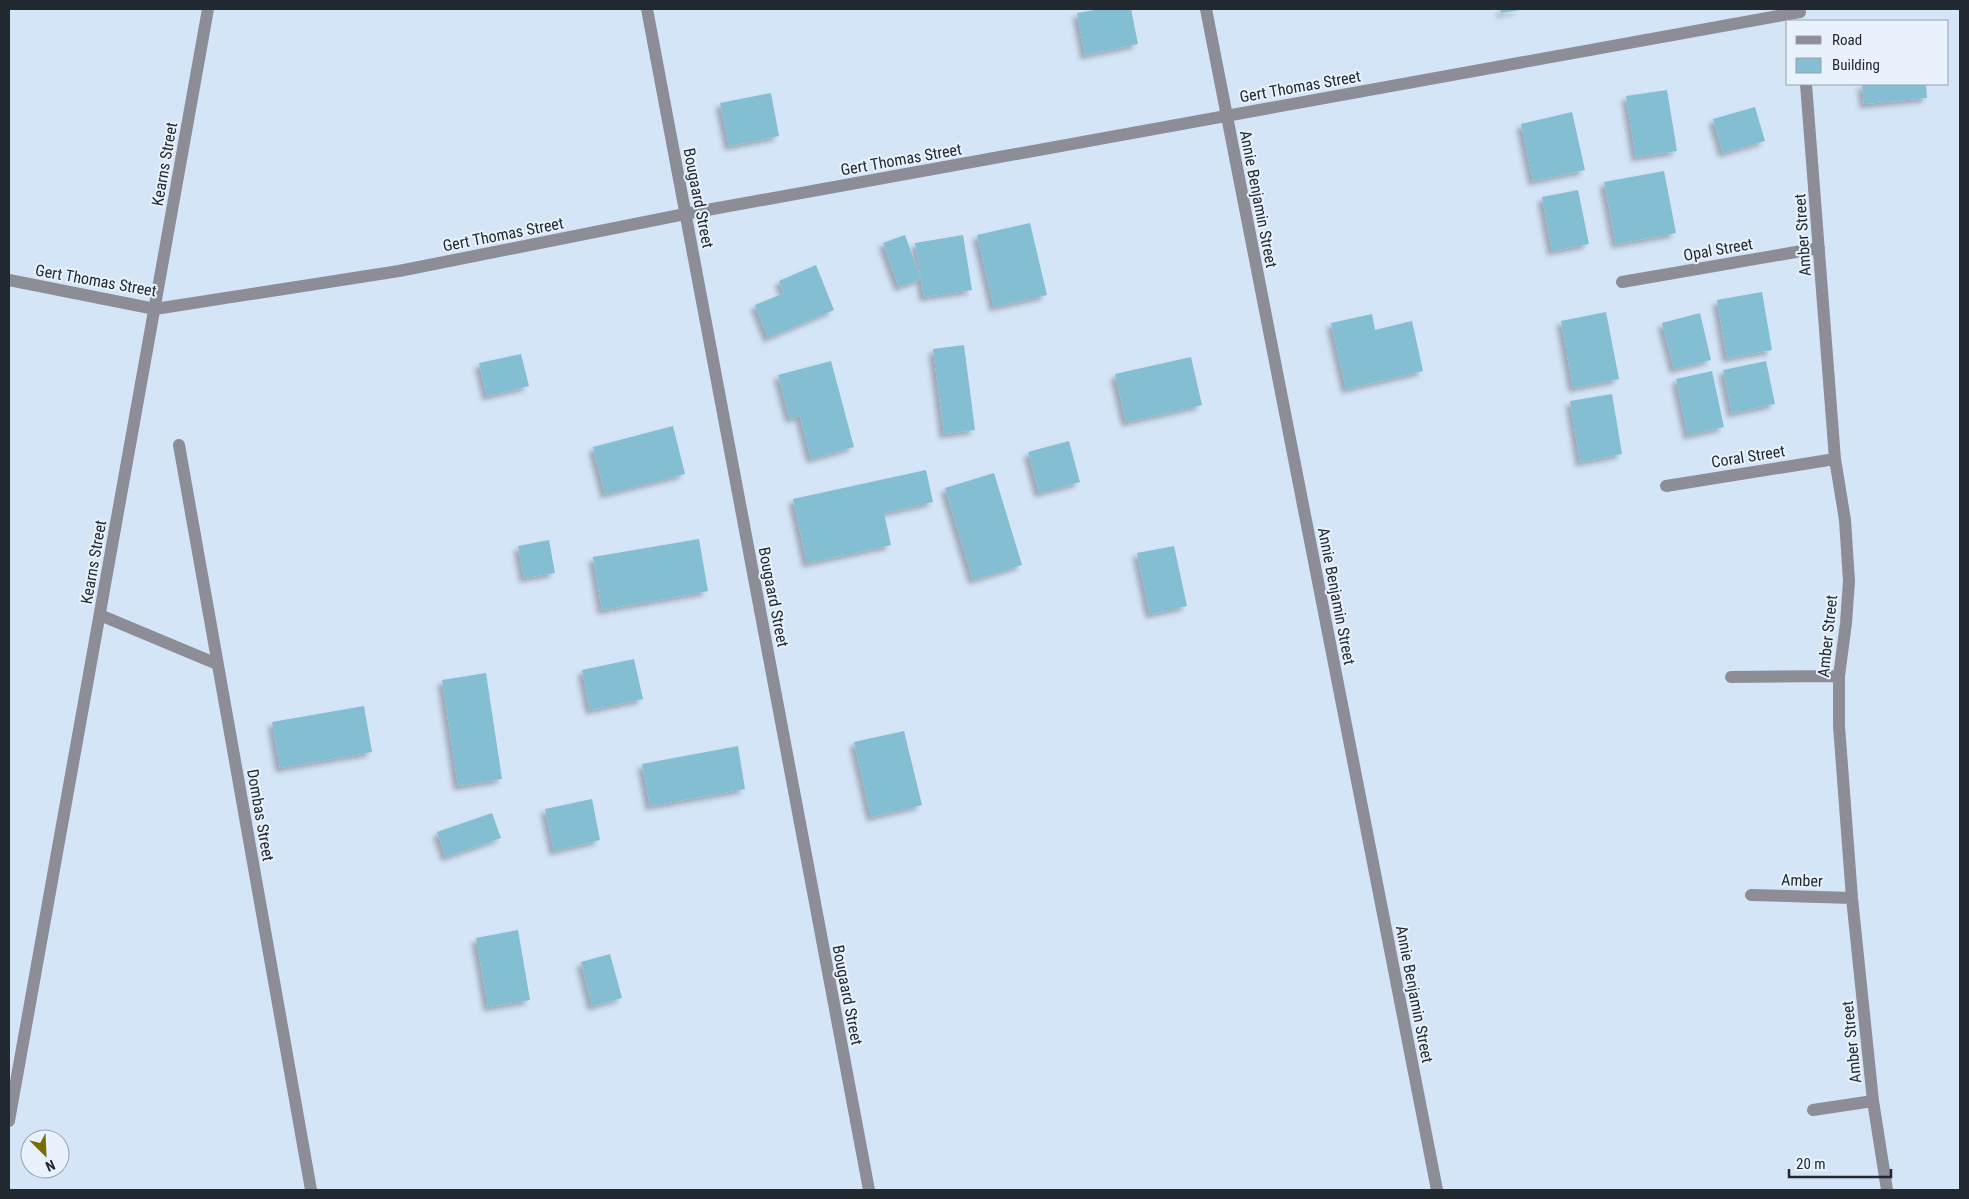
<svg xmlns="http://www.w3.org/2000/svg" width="1969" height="1199" font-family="'Roboto Condensed',sans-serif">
	<defs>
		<filter id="shadow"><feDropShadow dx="-4.5" dy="4.5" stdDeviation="2.5" flood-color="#0004"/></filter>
	</defs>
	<rect width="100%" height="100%" fill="#d5e5f8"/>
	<path fill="#84bed2" filter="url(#shadow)" d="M1101 9H1131L1138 44 1085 55 1077 13Z
		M1500 9H1520V10L1501 13Z
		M1862 84H1926L1927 98 1864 104Z
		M1667 90 1677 151 1636 157 1626 96Z
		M771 93 779 136 729 146 720 103Z
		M1755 107 1765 141 1723 153 1713 119Z
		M1572 112 1585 170 1533 181 1521 124Z
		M1664 171 1676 233 1616 244 1604 182Z
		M1578 190 1589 244 1552 251 1542 197Z
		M1030 223 1047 295 994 307 977 235Z
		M905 235 921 279 915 243 963 235 972 290 924 297 921 279 899 287 883 243Z
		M816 265 834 310 768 338 755 305 784 293 779 281Z
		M1762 292 1772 350 1727 358 1717 300Z
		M1606 312 1619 379 1573 388 1561 321Z
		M1700 313 1711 360 1674 369 1662 323Z
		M1372 314 1375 330 1412 321 1423 371 1346 389 1331 323Z
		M964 345 975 430 944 434 933 349Z
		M521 354 529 386 487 396 479 363Z
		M1191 357 1202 405 1126 422 1115 374Z
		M831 361 854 447 811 459 800 416 790 419 778 375Z
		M1766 361 1775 404 1732 413 1723 370Z
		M1712 371 1724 427 1688 435 1676 379Z
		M1612 394 1622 454 1580 462 1570 401Z
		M673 426 685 474 605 494 593 447Z
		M1069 441 1080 482 1039 493 1028 452Z
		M926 470 933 502 884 513 891 545 807 563 793 499Z
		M994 473 1022 565 973 580 945 488Z
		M699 539 708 591 602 610 593 557Z
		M549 540 555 573 524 578 518 546Z
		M1174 546 1187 606 1150 614 1137 553Z
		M634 659 643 699 590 710 582 670Z
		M486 673 502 779 458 786 442 680Z
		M364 706 372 752 280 768 272 722Z
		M904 731 922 805 871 817 854 742Z
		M738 746 745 789 650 806 642 764Z
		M592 799 600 840 554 851 545 809Z
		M492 813 501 838 446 857 437 832Z
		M518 930 530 1000 488 1007 476 938Z
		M610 954 622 998 592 1006 581 962Z"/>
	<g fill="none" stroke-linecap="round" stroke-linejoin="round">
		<path stroke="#8d8d97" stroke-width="12" d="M647 9 869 1190
			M1206 9 1437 1190
			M1806 84 1835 459 1845 520 1849 581 1846 623 1839 676V726L1852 898 1873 1101 1887 1190
			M9 280 155 309 399 271 685 214 1800 12
			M1622 282 1819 248
			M179 445 311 1190
			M1666 486 1835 459
			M100 615 217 664
			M1731 677 1839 676
			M1751 895 1852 898
			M1813 1110 1873 1101
			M9 1121 208 9"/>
	</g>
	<g text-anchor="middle" stroke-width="4" stroke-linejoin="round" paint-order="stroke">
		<g font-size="16" fill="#22282f" stroke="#e8f2fd">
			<text transform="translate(1300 86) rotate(-10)" y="6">Gert Thomas Street</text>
			<text transform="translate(901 159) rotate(-10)" y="6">Gert Thomas Street</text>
			<text transform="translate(164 164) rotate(-80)" y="6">Kearns Street</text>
			<text transform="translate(699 198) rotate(79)" y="6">Bougaard Street</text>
			<text transform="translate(1259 199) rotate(79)" y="6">Annie Benjamin Street</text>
			<text transform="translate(503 234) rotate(-11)" y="6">Gert Thomas Street</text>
			<text transform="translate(1802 235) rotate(-94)" y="6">Amber Street</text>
			<text transform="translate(1718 249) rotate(-10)" y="6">Opal Street</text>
			<text transform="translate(96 280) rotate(10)" y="6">Gert Thomas Street</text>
			<text transform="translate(1748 456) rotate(-9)" y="6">Coral Street</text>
			<text transform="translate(93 562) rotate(-80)" y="6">Kearns Street</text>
			<text transform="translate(1337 596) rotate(79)" y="6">Annie Benjamin Street</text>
			<text transform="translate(774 597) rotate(79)" y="6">Bougaard Street</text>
			<text transform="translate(1827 636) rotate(-84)" y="6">Amber Street</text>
			<text transform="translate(261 815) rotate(80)" y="6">Dombas Street</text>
			<text transform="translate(1802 880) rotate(2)" y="6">Amber</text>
			<text transform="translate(1415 994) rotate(79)" y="6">Annie Benjamin Street</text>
			<text transform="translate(848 995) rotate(79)" y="6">Bougaard Street</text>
			<text transform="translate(1851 1042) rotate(-96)" y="6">Amber Street</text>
		</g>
	</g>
	<rect width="1969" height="1199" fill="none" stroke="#22282f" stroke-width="20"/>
	<rect x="1786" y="20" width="162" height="65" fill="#e8f2fd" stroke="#99a1ab"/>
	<rect x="1796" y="36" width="25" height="8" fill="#8d8d97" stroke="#99a1ab"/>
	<text x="1832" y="45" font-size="15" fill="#22282f">Road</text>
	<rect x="1796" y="58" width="25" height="15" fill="#84bed2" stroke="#99a1ab"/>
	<text x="1832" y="70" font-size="15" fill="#22282f">Building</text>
	<g transform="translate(45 1154) rotate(156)"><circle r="24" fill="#e8f2fd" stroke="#99a1ab"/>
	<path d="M0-4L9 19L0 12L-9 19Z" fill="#7a6b04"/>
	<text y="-8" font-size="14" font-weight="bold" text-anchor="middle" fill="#22282f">N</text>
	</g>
	<path d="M1789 1169v8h102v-8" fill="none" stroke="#22282f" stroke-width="2.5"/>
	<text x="1796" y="1169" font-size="15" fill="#22282f" stroke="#e8f2fd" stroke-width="4" paint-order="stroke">20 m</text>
</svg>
